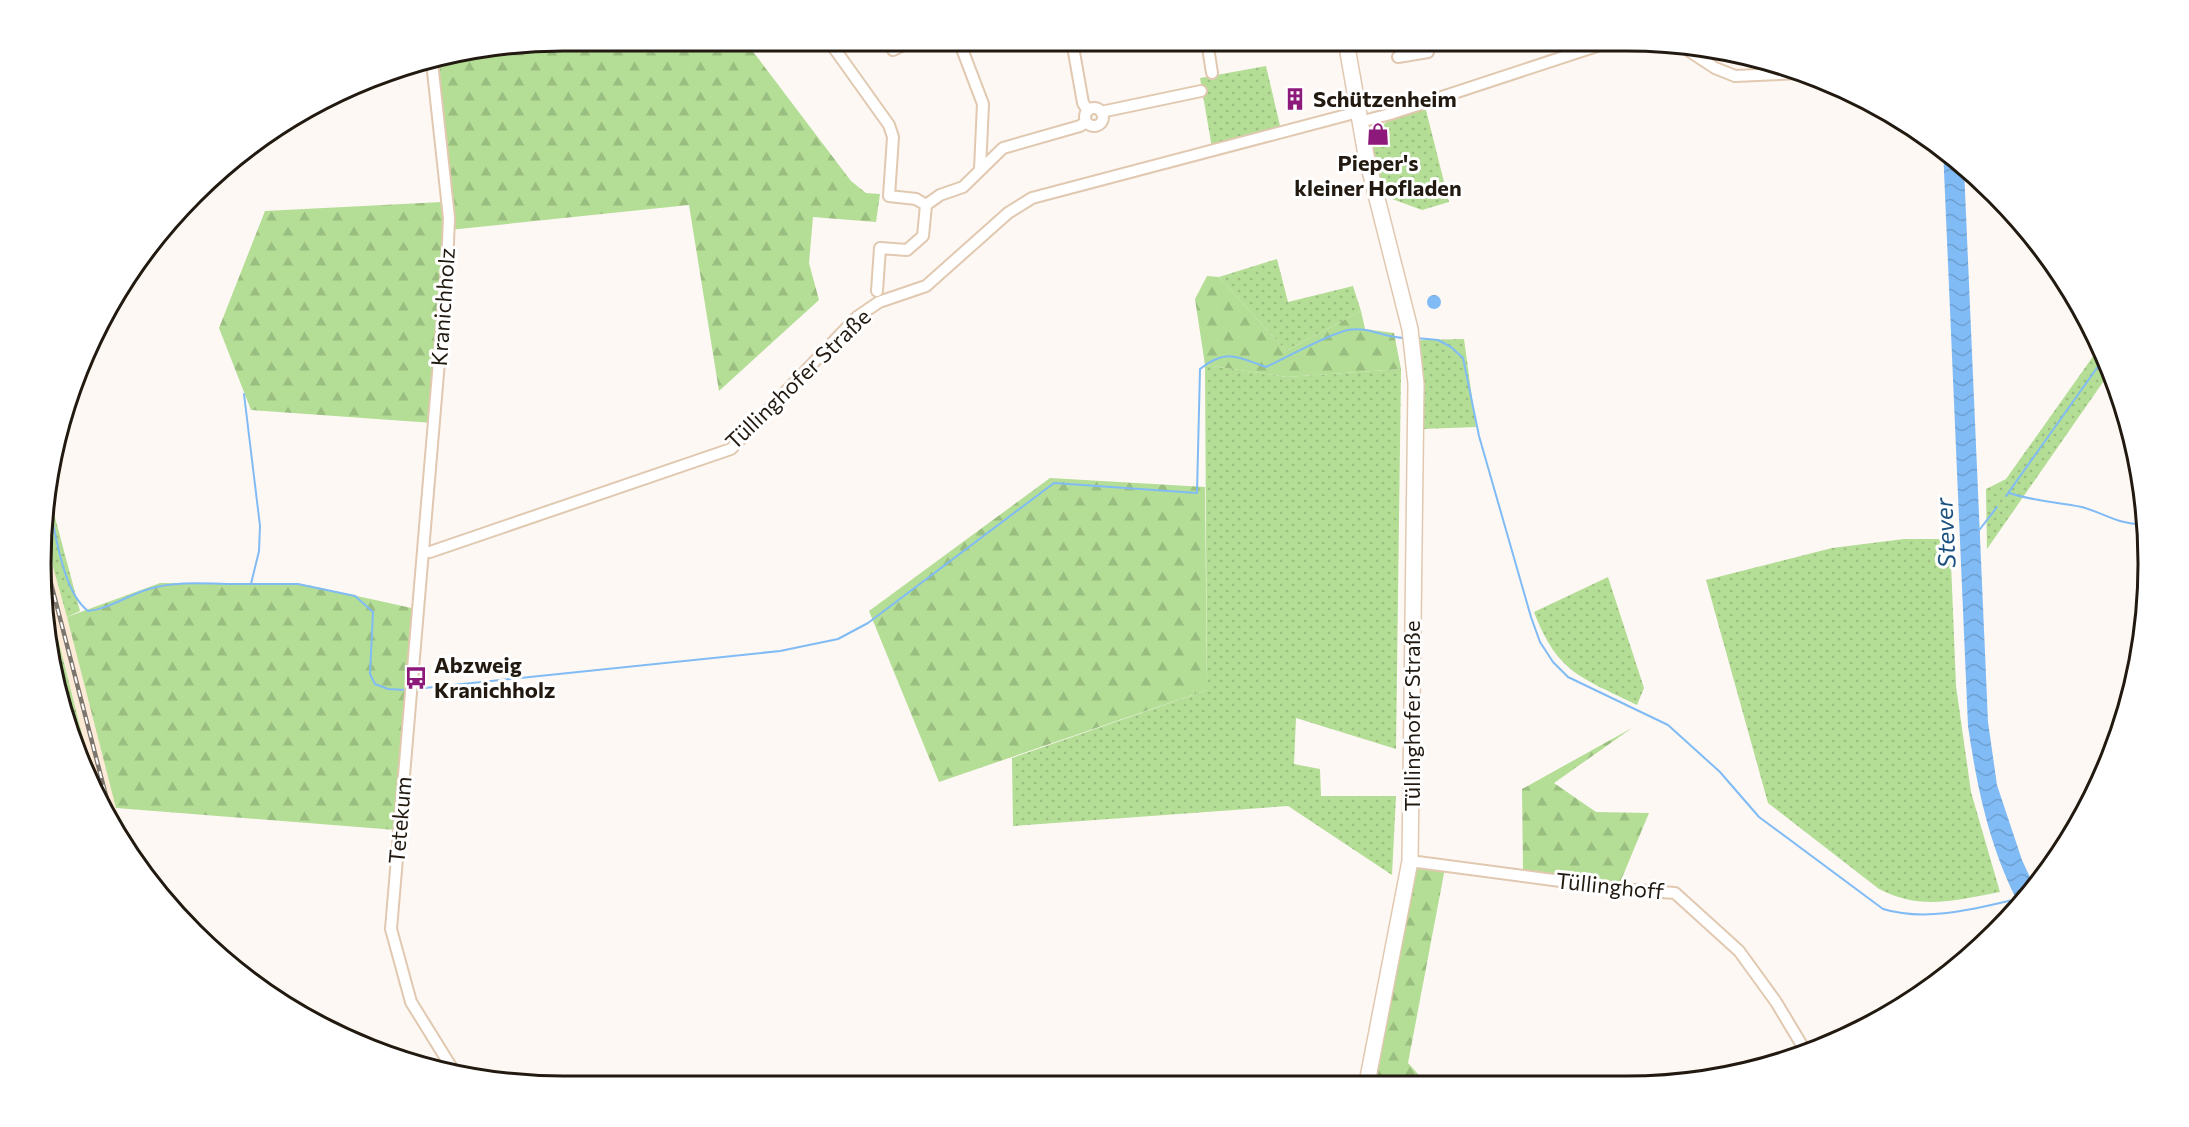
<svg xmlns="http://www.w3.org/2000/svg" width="2189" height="1127" font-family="Commissioner,sans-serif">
	<defs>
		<pattern id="grass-dots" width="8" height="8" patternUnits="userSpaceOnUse" patternTransform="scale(1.5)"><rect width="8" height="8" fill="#b4dd96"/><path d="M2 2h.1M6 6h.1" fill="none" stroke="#9abd80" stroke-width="1.8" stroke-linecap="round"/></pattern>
		<pattern id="forest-firs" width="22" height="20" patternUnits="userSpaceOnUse" patternTransform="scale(1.5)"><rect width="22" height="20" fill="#b4dd96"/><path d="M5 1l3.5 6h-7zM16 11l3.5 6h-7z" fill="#9abd80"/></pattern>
		<pattern id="water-waves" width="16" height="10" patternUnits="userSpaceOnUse" patternTransform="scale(1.5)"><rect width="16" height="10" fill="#80bbf5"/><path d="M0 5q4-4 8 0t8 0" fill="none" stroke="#6ea0d1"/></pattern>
	</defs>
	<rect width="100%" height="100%" fill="#fdf8f3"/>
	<path fill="#fdead7" d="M48 549 67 617 123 834 99 802 46 591Z"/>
	<path fill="url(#grass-dots)" d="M1266 66 1281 130 1212 148 1200 78Z
		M1425 106 1449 202 1422 210 1384 196 1368 139 1375 128 1383 126 1389 118Z
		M1277 259 1288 302 1353 286 1361 311 1286 351 1219 277Z
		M1464 339 1476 427 1423 429 1419 340Z
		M2099 348 2110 372 1987 549 1986 489 2006 479Z
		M1205 365 1287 377 1401 369 1396 749 1296 718 1294 764 1320 769 1321 796H1396L1392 875 1288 806 1013 826 1012 758 1207 690Z
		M49 495 80 611 67 617 48 549Z
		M1904 539H1950L1956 686 1971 792 2000 892C1956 900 1921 911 1879 889L1768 803 1706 580 1832 548Z
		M1608 577 1644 688 1637 705C1581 677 1558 674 1534 612Z
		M46 591 99 802 94 794 45 631Z"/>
	<path fill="url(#forest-firs)" d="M564 41H745L851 181 866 193 880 194 876 222 813 217 809 263 819 300 719 391 689 205 449 230 435 62Z
		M442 202 445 267 433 423 251 410 219 328 265 211Z
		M1207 276 1219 277 1286 351 1361 311 1365 329 1394 333 1401 369 1287 377 1205 365 1195 299Z
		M1050 478 1205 487 1207 690 939 782 869 611Z
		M160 583 307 585 416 609 396 830 116 808 67 617Z
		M1632 728 1554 783 1596 812 1649 813 1619 885 1523 871 1522 789Z
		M1413 864 1445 868 1408 1063 1426 1083H1369Z"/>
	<path fill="url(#water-waves)" d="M1943 148 1964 168 1988 722 1997 785 2022 860 2034 886 2020 906C1990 850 1977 788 1968 726Z
		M1427 302a7 7 0 1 1 14 0a7 7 0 1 1-14 0Z"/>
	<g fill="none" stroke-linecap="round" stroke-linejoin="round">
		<path stroke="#80bbf5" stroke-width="2" d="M1416 338 1438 340 1451 347 1463 358 1479 436 1531 617 1540 642 1553 662 1568 677 1668 725 1720 772 1759 817 1883 909C1926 922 1975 909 2017 899
			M244 394 260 526 259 551 251 584H298L355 596 373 612 370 674 375 684 388 689 406 690
			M2009 493C2033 501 2057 502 2082 507 2104 513 2121 526 2145 524
			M2006 496 2104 358
			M49 505C56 535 63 592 88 611 109 609 128 595 149 589 180 579 219 585 251 584
			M1977 533 1997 507
			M415 689 780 651 838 639 868 623 1054 483 1197 493 1200 369C1226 348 1238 357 1266 367 1286 358 1328 334 1348 330 1367 326 1385 338 1404 338"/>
		<g stroke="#e1c8b0" stroke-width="14">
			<path id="minor" d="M829 41 889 125 893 137 889 196 916 199 926 205
				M959 41 983 104 980 169
				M1072 41 1083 103 1088 111
				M1207 41 1212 73
				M1680 45 1715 68 1735 76 1800 73
				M893 50 911 41
				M1398 57 1428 52 1431 41
				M432 62 449 218 447 267 391 929 411 1002 455 1073
				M1085 117a9 9 0 1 1 18 0a9 9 0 1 1-18 0Z
				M1101 112 1201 91
				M1360 122 1390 114 1609 42
				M877 291 880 248 907 250 923 236 926 205 940 195 963 187 1003 148 1080 126 1086 122
				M423 552H430L731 449 857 317 879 302 926 286 1008 213 1032 198 1358 112
				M1410 861 1621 889 1675 893 1739 951 1776 1002 1806 1052"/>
		</g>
		<g stroke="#e1c8b0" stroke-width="18">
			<path id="secondary" d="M1346 41 1366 155 1410 329 1416 384 1410 861 1367 1083"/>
		</g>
		<use href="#minor" stroke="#fff" stroke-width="10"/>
		<use href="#secondary" stroke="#fff" stroke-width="15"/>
		<g stroke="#7c756e" stroke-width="4.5">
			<path id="rail" d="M47 568 112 819"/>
		</g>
		<use href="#rail" stroke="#fff" stroke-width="2" stroke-dasharray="7" stroke-linecap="butt"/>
	</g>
	<defs>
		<g id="building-bare" transform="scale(1.8)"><path d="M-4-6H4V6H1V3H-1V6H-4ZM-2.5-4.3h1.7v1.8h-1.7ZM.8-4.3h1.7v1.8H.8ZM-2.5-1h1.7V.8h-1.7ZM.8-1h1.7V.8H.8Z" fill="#8d197a" stroke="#fff" stroke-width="2.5" paint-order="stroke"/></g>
		<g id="shop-bare" transform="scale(1.8)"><path d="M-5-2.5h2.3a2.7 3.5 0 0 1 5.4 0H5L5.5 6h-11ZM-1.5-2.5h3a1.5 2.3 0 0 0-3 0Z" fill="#8d197a" stroke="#fff" stroke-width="2.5" paint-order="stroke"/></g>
		<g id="bus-bare" transform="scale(1.8)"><path d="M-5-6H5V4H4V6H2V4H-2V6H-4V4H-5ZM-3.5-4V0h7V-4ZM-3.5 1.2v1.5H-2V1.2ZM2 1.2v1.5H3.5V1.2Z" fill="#8d197a" stroke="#fff" stroke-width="2.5" paint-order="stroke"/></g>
	</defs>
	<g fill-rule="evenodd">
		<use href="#building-bare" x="1295" y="99"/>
		<use href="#shop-bare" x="1378" y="134"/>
		<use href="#bus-bare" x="416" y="678"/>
	</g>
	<g text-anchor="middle" stroke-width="6" stroke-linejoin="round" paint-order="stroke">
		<g font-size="22" font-weight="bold" fill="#221a11" stroke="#fff" text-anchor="start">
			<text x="1313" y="107">Schützenheim</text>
			<text x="1378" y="171" text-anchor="middle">Pieper's<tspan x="1378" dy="25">kleiner Hofladen</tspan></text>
			<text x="434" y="673">Abzweig<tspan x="434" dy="25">Kranichholz</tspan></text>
		</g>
		<g font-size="22" fill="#221a11" stroke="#fff">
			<text transform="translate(443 307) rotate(-86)" y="8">Kranichholz</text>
			<text transform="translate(798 379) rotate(-44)" y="8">Tüllinghofer Straße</text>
			<text transform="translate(1412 716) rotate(-90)" y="8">Tüllinghofer Straße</text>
			<text transform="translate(400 820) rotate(-85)" y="8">Tetekum</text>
			<text transform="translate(1610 886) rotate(6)" y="8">Tüllinghoff</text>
		</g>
		<g font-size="24" font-style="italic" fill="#1b507f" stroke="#fff">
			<text transform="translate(1946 533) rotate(-93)" y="8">Stever</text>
		</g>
	</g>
	<path d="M0 0H2189V1127H0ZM563 51H1626A512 512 0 0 1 2138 563V564A512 512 0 0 1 1626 1076H563A512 512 0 0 1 51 564V563A512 512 0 0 1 563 51Z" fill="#fff" fill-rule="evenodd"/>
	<path fill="none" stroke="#221a11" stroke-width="3" d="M563 51H1626A512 512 0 0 1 2138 563V564A512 512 0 0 1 1626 1076H563A512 512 0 0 1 51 564V563A512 512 0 0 1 563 51Z"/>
</svg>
